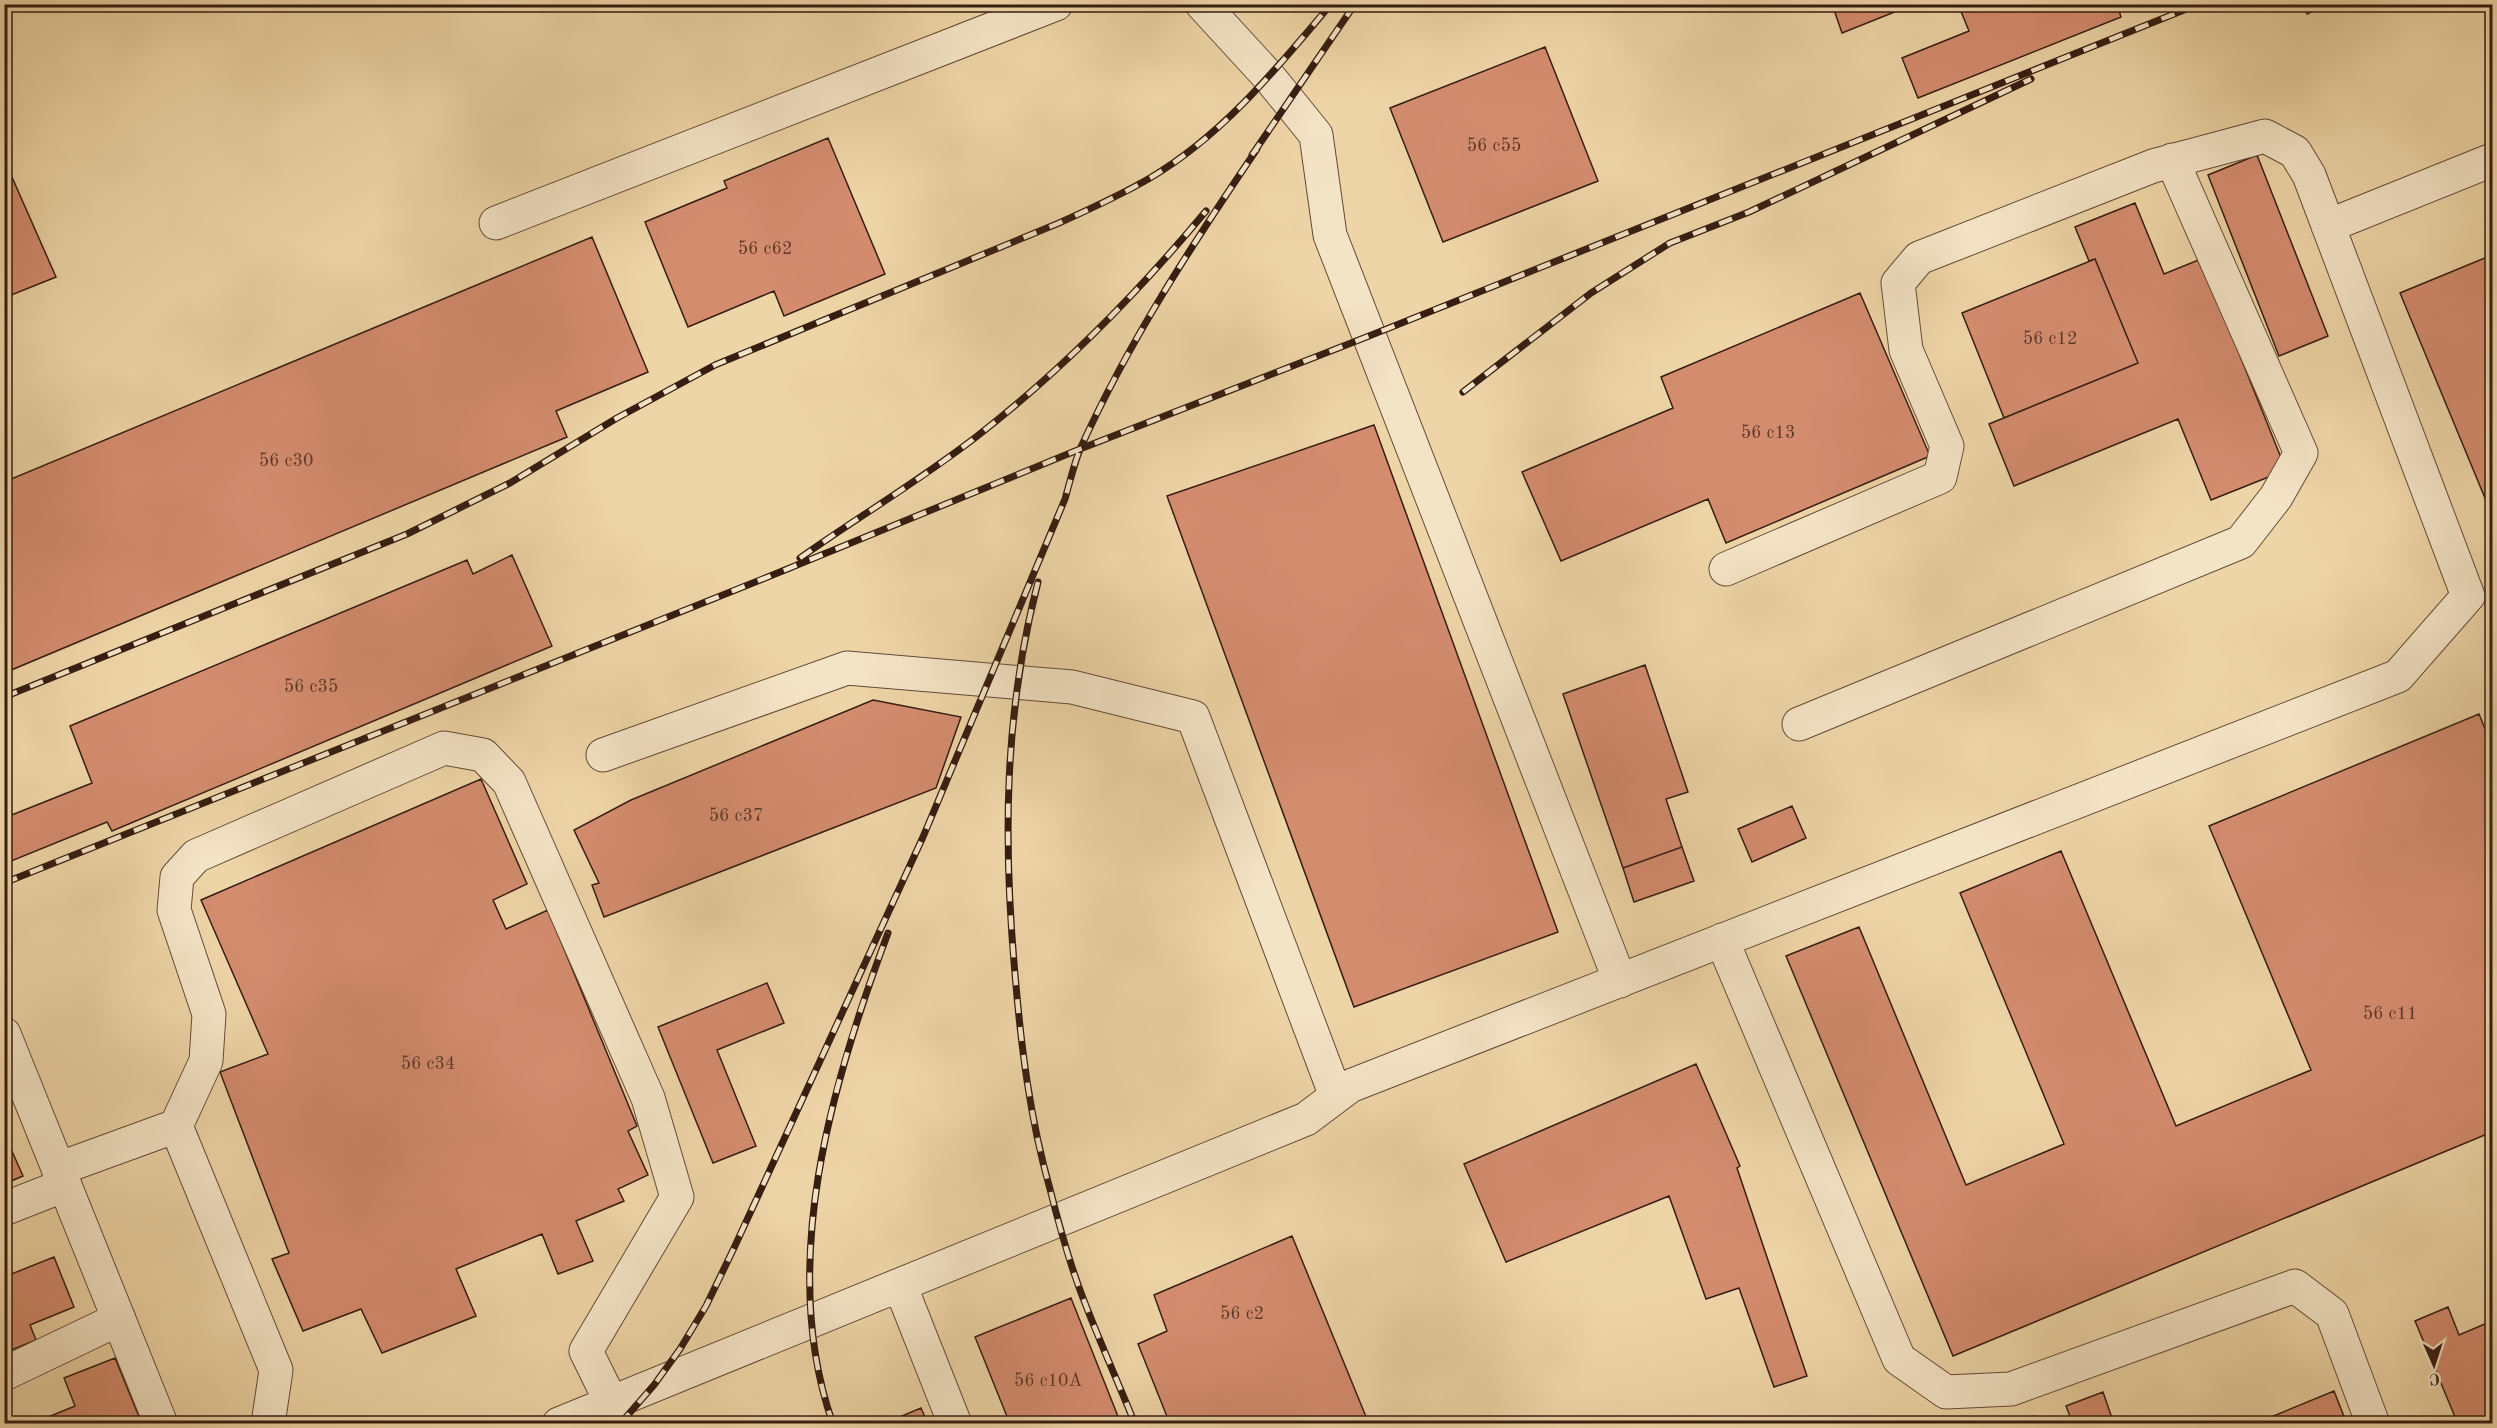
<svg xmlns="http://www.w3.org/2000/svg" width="2497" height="1428" font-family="'Old Standard TT',serif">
	<rect width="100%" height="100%" fill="#eed5a7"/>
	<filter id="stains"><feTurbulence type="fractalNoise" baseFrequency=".00333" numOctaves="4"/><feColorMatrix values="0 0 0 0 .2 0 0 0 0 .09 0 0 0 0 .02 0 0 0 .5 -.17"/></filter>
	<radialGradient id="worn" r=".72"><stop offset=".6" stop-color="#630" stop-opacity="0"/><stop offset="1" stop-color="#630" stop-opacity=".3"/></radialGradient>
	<path fill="#d48c6f" stroke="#361d11" stroke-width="1.5" d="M1832 4H1901L1902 9 1842 33Z
		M1958 4H2117L2121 17 1918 98 1902 58 1969 31Z
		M2303 4H2329L2307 14Z
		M1545 47 1598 181 1443 242 1390 108Z
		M828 138 885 274 784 316 774 291 688 327 645 222 727 188 724 181Z
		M2257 155 2328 336 2279 356 2208 175Z
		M4 159 56 277 4 298Z
		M2135 203 2164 274 2201 259 2286 470 2211 500 2178 419 2014 486 1989 424 2138 363 2095 259 2089 261 2075 227Z
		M592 237 648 372 556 411 567 437 4 673V482Z
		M2492 255V515L2400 293Z
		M2095 259 2138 363 2004 418 1962 313Z
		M1860 293 1930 456 1726 543 1708 499 1561 561 1522 472 1673 408 1661 377Z
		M1374 425 1558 932 1354 1007 1167 496Z
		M512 555 552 646 112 831 107 822 4 864V818L92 783 70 726 467 560 473 574Z
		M1645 665 1688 792 1666 799 1682 847 1623 868 1563 694Z
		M873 700 961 717 936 788 604 917 592 885 599 883 574 830 631 800Z
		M2479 714 2492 746V1132L1953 1356 1786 956 1859 927 1966 1185 2064 1144 1960 893 2061 851 2176 1126 2311 1070 2209 826Z
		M481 779 527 884 493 900 506 929 548 910 637 1126 628 1131 648 1175 618 1189 624 1201 576 1221 593 1261 558 1274 542 1234 456 1269 476 1316 382 1353 361 1309 303 1331 272 1259 289 1253 220 1072 268 1054 201 900Z
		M1792 806 1806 838 1752 862 1738 829Z
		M1682 847 1694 881 1634 902 1623 868Z
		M767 983 784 1023 717 1050 756 1146 713 1163 658 1027Z
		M1696 1064 1740 1166 1737 1168 1807 1376 1774 1387 1739 1288 1706 1299 1669 1196 1506 1262 1464 1164Z
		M4 1133 23 1176 4 1184Z
		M1292 1236 1369 1424H1170L1138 1344 1167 1331 1154 1295Z
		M54 1257 74 1307 30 1325 36 1340 4 1353V1277Z
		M1071 1298 1121 1424H1010L975 1337Z
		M2448 1307 2459 1335 2492 1321V1424H2458L2415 1321Z
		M115 1358 142 1424H31L75 1406 64 1378Z
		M2334 1391 2347 1424H2254Z
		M2103 1392 2114 1424H2073L2066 1406Z
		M921 1408 928 1424H883Z
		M2034 1416 2037 1424H2015Z"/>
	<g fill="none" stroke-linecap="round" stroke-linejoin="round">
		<g stroke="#644b36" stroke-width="35">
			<path id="minor" d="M1202 4 1269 77 1316 135 1330 235 1620 981
				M496 223 1056 4
				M2328 226 2492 160
				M1799 724 2241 542 2276 497 2301 453 2172 160
				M603 755 847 668 1072 687 1193 717 1336 1096
				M1722 940 1899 1359 1946 1392 2011 1389 2295 1286 2332 1314 2373 1424
				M4 1034 161 1424
				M176 1126 206 1061 209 1014 174 910 177 877 196 856 444 748 483 755 509 782 648 1098 677 1197 586 1351 611 1402
				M58 1169 176 1126 276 1370 268 1424
				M4 1209 65 1185
				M900 1285 955 1424
				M4 1374 119 1319
				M559 1424 1306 1119 1350 1086 2398 676 2468 596 2309 175 2295 152 2265 136 2153 166 1919 258 1898 283 1906 350 1947 446 1940 477 1726 569"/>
		</g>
		<use href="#minor" stroke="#f4e4c6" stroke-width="33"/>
		<g stroke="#361d11" stroke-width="7">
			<path id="rail" d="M1252 155 1355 4
				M1463 392 1591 293 1670 243 1749 212 2031 79
				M800 558C858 517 919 481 976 437 1061 371 1137 294 1206 211
				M1038 582C1004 713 1003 840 1015 974 1021 1046 1030 1119 1050 1189 1059 1225 1069 1262 1083 1298 1099 1340 1118 1382 1135 1424
				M4 697 407 534 510 483 617 418 715 365 1059 223C1090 209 1121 195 1150 178 1223 135 1277 68 1331 4
				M4 883 780 572 1080 449 1369 336 2199 4
				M620 1424 654 1385 680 1349 706 1306 734 1248 923 837 1065 499C1070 482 1074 463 1081 447 1129 341 1192 245 1257 149
				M833 1424C777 1266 832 1082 888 933"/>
		</g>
		<use href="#rail" stroke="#f4e4c6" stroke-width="4.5" stroke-dasharray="14" stroke-linecap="butt"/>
	</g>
	<g text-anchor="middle" stroke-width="5" stroke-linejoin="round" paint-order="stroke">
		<g font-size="18" fill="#5e3928">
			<text x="1494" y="151">56 с55</text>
			<text x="765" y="254">56 с62</text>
			<text x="2050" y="344">56 с12</text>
			<text x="1768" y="438">56 с13</text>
			<text x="286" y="466">56 с30</text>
			<text x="311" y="692">56 с35</text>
			<text x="736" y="821">56 с37</text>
			<text x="2390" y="1019">56 с11</text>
			<text x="428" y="1069">56 с34</text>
			<text x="1242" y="1319">56 с2</text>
			<text x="1048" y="1386">56 с10А</text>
		</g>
	</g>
	<rect width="2497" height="1428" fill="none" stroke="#eed5a7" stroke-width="24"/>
	<rect x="6" y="6" width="2485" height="1416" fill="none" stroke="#361d11" stroke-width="3"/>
	<rect x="12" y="12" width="2473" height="1404" fill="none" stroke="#361d11" stroke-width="1.5"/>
	<g transform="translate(2434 1365) rotate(177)" stroke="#f4e4c6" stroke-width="4.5" paint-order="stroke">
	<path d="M0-4.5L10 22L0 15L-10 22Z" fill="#361d11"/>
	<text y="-9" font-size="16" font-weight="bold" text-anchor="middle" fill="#361d11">С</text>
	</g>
	<rect width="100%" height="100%" filter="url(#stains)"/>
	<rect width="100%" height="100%" fill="url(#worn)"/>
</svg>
